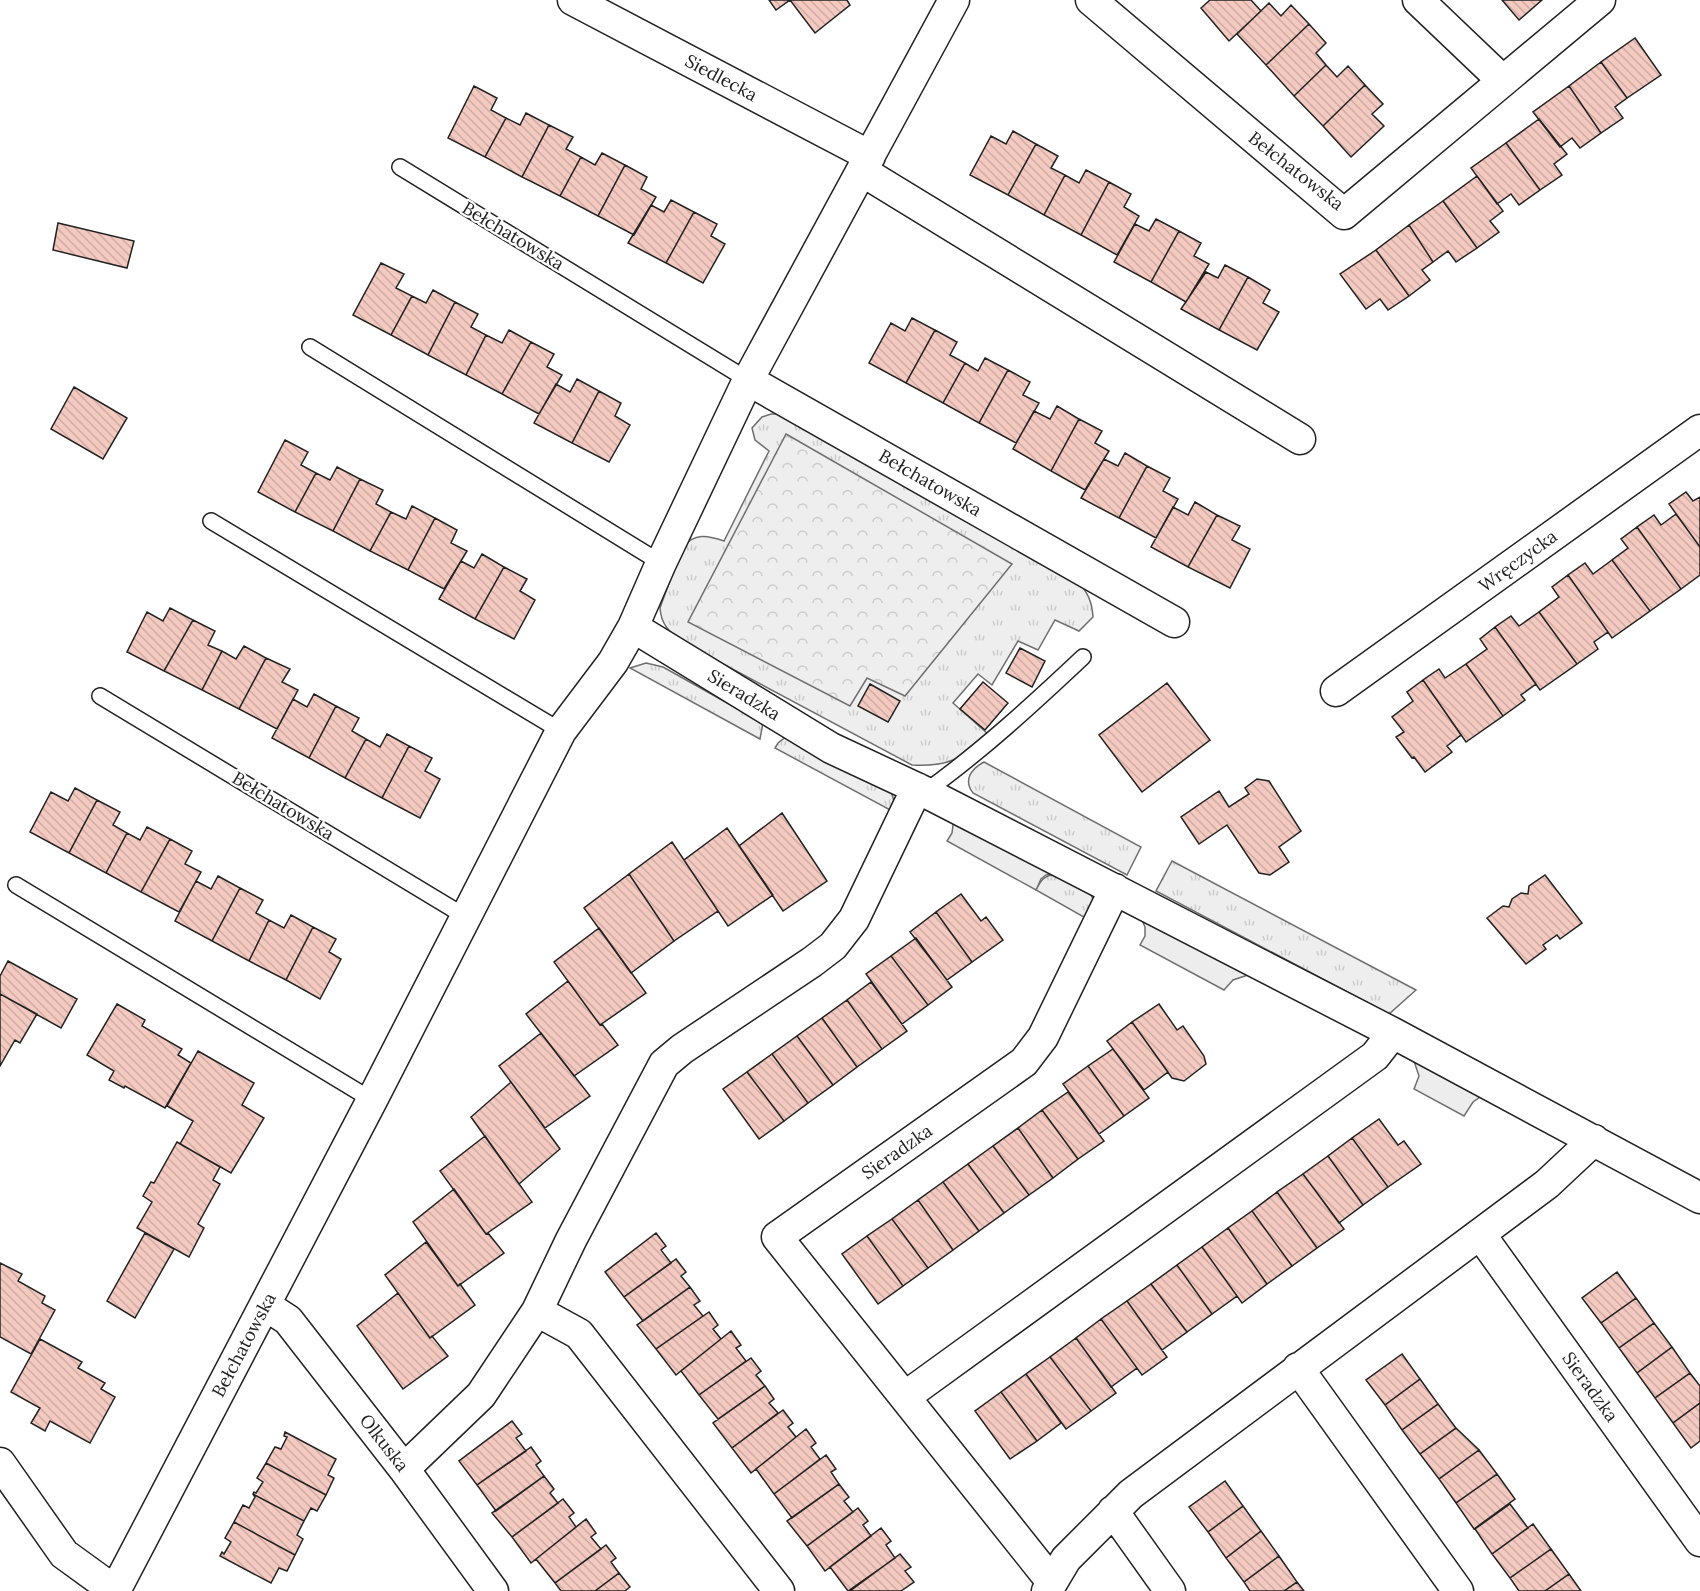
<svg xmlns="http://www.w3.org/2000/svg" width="1700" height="1591" font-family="Lora,serif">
	<defs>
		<pattern id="grass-tufts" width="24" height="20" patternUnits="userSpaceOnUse" patternTransform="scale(1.5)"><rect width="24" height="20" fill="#eee"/><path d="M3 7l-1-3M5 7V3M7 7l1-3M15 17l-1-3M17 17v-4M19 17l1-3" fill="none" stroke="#ccc"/></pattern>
		<pattern id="forest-crowns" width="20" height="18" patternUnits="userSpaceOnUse" patternTransform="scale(1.5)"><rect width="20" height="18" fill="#eee"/><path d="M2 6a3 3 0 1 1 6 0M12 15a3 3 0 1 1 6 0" fill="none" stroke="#ccc"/></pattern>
		<pattern id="building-back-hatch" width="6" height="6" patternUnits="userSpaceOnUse" patternTransform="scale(1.5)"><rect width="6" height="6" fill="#f3c9c0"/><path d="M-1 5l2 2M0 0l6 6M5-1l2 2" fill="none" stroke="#d0aca5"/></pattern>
	</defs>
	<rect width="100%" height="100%" fill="#fff"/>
	<path fill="url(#grass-tufts)" stroke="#6f6f6f" stroke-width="1.5" d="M771 414H778L1077 580C1087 592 1092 600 1093 617L1079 631 1055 620 1038 650 1018 641 992 685 978 674 953 703 988 734C959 759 951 767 912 765L682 642C669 632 661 624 660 608L682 547C695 533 707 535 724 541L769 451 755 440 752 428 762 417Z
		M646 663 663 667 763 723 760 739 630 668Z
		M787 736 889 785 895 804 892 811 775 748 778 743Z
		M984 762 1141 847 1127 875 973 793C963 780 971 769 984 762Z
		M1172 861 1416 990 1389 1014 1156 891Z
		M1055 874 1089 891 1095 903 1089 920 1036 890C1041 880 1044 876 1055 874Z"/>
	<path fill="url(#forest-crowns)" stroke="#6f6f6f" stroke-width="1.5" d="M786 434 1012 564 905 696 867 678 850 706 688 622Z"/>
	<path fill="#ededed" stroke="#6f6f6f" stroke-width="1.5" d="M951 818 1055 874 1046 875 1041 879 1036 890 947 841 952 833 953 825Z
		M1141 918 1248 975 1233 980 1224 990 1140 945 1145 936V927Z
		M1414 1061 1480 1097 1473 1102 1464 1116 1414 1089 1419 1076Z"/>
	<path fill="url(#building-back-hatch)" stroke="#222" stroke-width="1.5" d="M769 0H790L776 10Z
		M790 0H847L850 5 815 33Z
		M1210 0H1251L1261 11 1229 41 1201 8Z
		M1502 0H1542L1519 20Z
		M1269 3 1281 16 1291 5 1309 24 1266 65 1237 34Z
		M1309 24 1326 43 1316 53 1326 65 1294 96 1266 65Z
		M1635 38 1661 75 1627 98 1601 62Z
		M1601 62 1627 98 1615 107 1623 118 1601 133 1569 86Z
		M1326 65 1337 77 1348 66 1365 85 1323 126 1294 96Z
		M1365 85 1383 104 1372 114 1384 126 1351 157 1323 126Z
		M474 86 497 98 491 110 506 118 485 157 448 138Z
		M1569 86 1601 133 1580 148 1572 138 1560 147 1533 112Z
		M526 113 549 125 522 177 485 157 506 118 520 125Z
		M1539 119 1567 154 1554 164 1562 175 1540 190 1506 143Z
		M549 125 573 137 566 149 581 157 560 196 522 177Z
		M1013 131 1036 144 1008 195 970 175 991 136 1006 144Z
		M1506 143 1540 190 1519 205 1511 194 1497 204 1471 168Z
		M1036 144 1058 156 1051 168 1065 175 1044 215 1008 195Z
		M602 153 625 165 598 216 560 196 581 157 595 165Z
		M625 165 647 177 641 189 656 197 634 235 598 216Z
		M1086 170 1109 182 1081 235 1044 215 1065 175 1079 183Z
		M1477 176 1503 211 1490 221 1499 232 1477 248 1443 201Z
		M1109 182 1131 194 1124 207 1139 216 1117 255 1081 235Z
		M671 200 694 212 666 263 628 243 651 205 664 212Z
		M1443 201 1477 248 1456 262 1448 251 1433 262 1409 225Z
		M694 212 717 224 711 236 725 244 703 283 666 263Z
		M1156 219 1179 231 1151 282 1114 262 1135 224 1149 231Z
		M58 223 134 241 127 268 53 250Z
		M1409 225 1433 262 1422 270 1430 280 1409 296 1376 250Z
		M1179 231 1201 243 1194 256 1209 264 1186 302 1151 282Z
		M1376 250 1409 296 1388 310 1380 299 1366 309 1340 274Z
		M381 263 404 274 396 288 412 296 391 335 353 315Z
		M1225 265 1248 277 1219 330 1181 309 1206 272 1218 278Z
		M1248 277 1270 290 1263 303 1279 312 1257 350 1219 330Z
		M433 290 455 302 428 355 391 335 412 296 426 303Z
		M455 302 478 314 471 327 486 335 466 375 428 355Z
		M912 318 935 330 906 383 869 363 891 323 905 331Z
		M509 330 531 342 502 394 466 375 486 335 502 343Z
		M935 330 957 342 950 355 965 363 943 403 906 383Z
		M531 342 554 354 547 367 562 375 539 414 502 394Z
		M985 358 1008 370 979 423 943 403 965 363 978 371Z
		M1008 370 1030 382 1023 395 1039 403 1016 443 979 423Z
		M577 379 599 391 572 443 534 423 556 384 570 392Z
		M74 387 127 418 103 459 51 429Z
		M599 391 621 403 615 416 630 425 609 462 572 443Z
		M1057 406 1079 419 1051 471 1013 449 1034 411 1050 419Z
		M1079 419 1102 431 1095 443 1109 451 1085 490 1051 471Z
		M285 440 308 452 301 465 316 473 295 512 258 492Z
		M1125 453 1147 466 1119 518 1081 498 1104 459 1118 466Z
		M1147 466 1170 478 1163 491 1178 499 1156 538 1119 518Z
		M337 467 360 479 333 531 295 512 316 473 330 480Z
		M360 479 383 490 376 504 391 512 370 551 333 531Z
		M1686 492 1693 501 1700 497V547L1669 504Z
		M1195 502 1217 515 1188 567 1151 547 1173 507 1188 515Z
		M412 506 435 518 408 570 370 551 391 512 406 519Z
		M1676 514 1700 547V575L1681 589 1637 527 1654 515 1661 525Z
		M1217 515 1240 526 1232 540 1250 549 1230 588 1188 567Z
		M435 518 457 530 451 543 467 551 444 589 408 570Z
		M1637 527 1681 589 1650 611 1612 560 1628 548 1621 539Z
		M482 554 504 567 475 619 439 599 461 561 474 568Z
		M1612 560 1650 611 1612 638 1568 575 1585 563 1593 574Z
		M504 567 527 579 520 591 535 600 514 639 475 619Z
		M1568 575 1608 632 1594 642 1598 649 1577 664 1539 612 1559 597 1552 587Z
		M170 608 193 620 164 671 127 652 147 612 163 621Z
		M1539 612 1577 664 1540 690 1495 627 1511 616 1519 626Z
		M193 620 215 631 208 645 222 651 202 690 164 671Z
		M1495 627 1536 684 1521 695 1525 700 1503 716 1466 664 1487 649 1480 639Z
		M244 646 266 658 239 709 202 690 222 651 236 659Z
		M1020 648 1045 661 1032 687 1006 673Z
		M266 658 290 669 282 682 298 690 277 729 239 709Z
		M1466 664 1503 716 1466 742 1423 680 1439 669 1445 678Z
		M1423 680 1461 735 1447 746 1452 752 1425 772 1414 757 1412 758 1396 737 1404 732 1392 717 1413 701 1407 692Z
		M983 682 1008 703 985 730 960 709Z
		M1167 683 1210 740 1142 792 1099 735Z
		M870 684 900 701 888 722 858 706Z
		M314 694 336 706 309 758 272 738 293 699 307 707Z
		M336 706 359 718 352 731 366 739 345 778 309 758Z
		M387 734 409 746 382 798 345 778 366 739 380 747Z
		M409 746 432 758 425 771 440 779 420 818 382 798Z
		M1257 779 1269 781 1301 831 1279 847 1289 862 1270 875 1259 873 1227 825 1199 844 1181 817 1219 791 1229 807 1249 794 1245 788Z
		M75 788 97 800 69 853 30 832 51 792 68 801Z
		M97 800 120 812 113 825 127 833 106 873 69 853Z
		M782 813 827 881 783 911 739 846Z
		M147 827 170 839 141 892 106 873 127 833 140 840Z
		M727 828 773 895 728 926 684 860Z
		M170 839 192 851 185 864 201 872 179 912 141 892Z
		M672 842 718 911 674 941 629 874Z
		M629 874 674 941 631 973 584 908Z
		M1545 875 1582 923 1560 939 1557 935 1543 945 1546 949 1526 964 1487 918 1503 906 1509 907 1512 899 1521 893 1528 894 1529 886Z
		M218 876 240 888 212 941 175 921 196 881 211 889Z
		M240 888 263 900 256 913 269 920 249 961 212 941Z
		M961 894 981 921 986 917 1003 940 972 962 936 912Z
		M936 912 972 962 947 980 910 932Z
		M291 915 313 927 286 980 249 961 269 920 284 928Z
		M313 927 336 939 329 952 341 959 320 999 286 980Z
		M599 928 646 993 600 1025 554 962Z
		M916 938 952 987 928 1005 891 956Z
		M891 956 928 1005 902 1024 866 974Z
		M8 961 77 999 61 1028 0 994V976Z
		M568 981 600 1025 602 1024 618 1045 574 1076 526 1014Z
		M871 982 907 1031 882 1049 847 1000Z
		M0 994 37 1014 20 1043 15 1040 0 1066Z
		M847 1000 882 1049 857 1067 822 1018Z
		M117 1004 145 1020 142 1026 182 1049 178 1055 191 1063 165 1108 125 1086 124 1088 109 1080 114 1071 87 1055Z
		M1159 1004 1177 1030 1183 1026 1204 1056 1206 1064 1184 1081 1172 1078 1132 1022Z
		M822 1018 857 1067 833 1085 797 1036Z
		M1132 1022 1168 1072 1144 1090 1107 1041Z
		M541 1033 590 1096 545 1128 499 1066Z
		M797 1036 833 1085 808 1103 772 1054Z
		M1113 1049 1149 1098 1124 1116 1088 1066Z
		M198 1051 254 1083 242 1105 264 1118 231 1173 180 1144 193 1121 167 1106Z
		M772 1054 808 1103 784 1121 747 1072Z
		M1088 1066 1124 1116 1099 1134 1063 1084Z
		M747 1072 784 1121 759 1139 723 1089Z
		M511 1082 560 1149 519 1184 471 1117Z
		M1068 1092 1104 1141 1078 1159 1042 1110Z
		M1042 1110 1078 1159 1053 1178 1018 1128Z
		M1379 1119 1398 1145 1404 1141 1421 1164 1388 1187 1352 1138Z
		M1018 1128 1053 1178 1029 1195 993 1146Z
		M485 1136 532 1202 486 1234 440 1171Z
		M1352 1138 1388 1187 1363 1205 1328 1156Z
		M177 1142 220 1167 213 1180 220 1184 198 1224 204 1228 189 1257 137 1228 152 1202 143 1196 151 1182 154 1183Z
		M993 1146 1029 1195 1004 1213 968 1164Z
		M1328 1156 1363 1205 1339 1223 1303 1174Z
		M968 1164 1004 1213 979 1231 943 1182Z
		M1303 1174 1344 1229 1317 1248 1277 1192Z
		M943 1182 979 1231 953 1250 918 1200Z
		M454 1189 486 1234 488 1233 504 1253 458 1286 413 1222Z
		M1277 1192 1317 1248 1292 1266 1252 1211Z
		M918 1200 953 1250 928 1268 892 1219Z
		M1252 1211 1292 1266 1267 1284 1228 1228Z
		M892 1219 928 1268 903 1286 867 1236Z
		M1228 1228 1267 1284 1242 1303 1202 1247Z
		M145 1233 174 1249 135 1318 107 1301Z
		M656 1233 666 1246 661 1250 671 1263 624 1297 605 1272Z
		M867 1236 903 1286 878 1304 842 1254Z
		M426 1242 458 1286 460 1284 475 1305 430 1338 385 1275Z
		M1202 1247 1237 1296 1212 1314 1177 1265Z
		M676 1259 686 1272 681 1276 690 1287 643 1321 624 1297Z
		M0 1263 22 1274 18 1281 45 1296 42 1303 55 1310 31 1354 0 1337Z
		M1177 1265 1212 1314 1187 1332 1151 1284Z
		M1617 1272 1636 1298 1601 1323 1582 1298Z
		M1151 1284 1187 1332 1162 1350 1127 1301Z
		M690 1287 700 1301 694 1305 703 1316 656 1349 637 1325Z
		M398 1293 430 1338 432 1336 448 1356 403 1389 357 1326Z
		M1636 1298 1654 1323 1619 1348 1601 1323Z
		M1127 1301 1167 1357 1142 1375 1101 1319Z
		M709 1312 718 1325 713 1329 721 1339 676 1375 656 1349Z
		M1101 1319 1137 1368 1111 1387 1076 1338Z
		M1654 1323 1672 1347 1637 1373 1619 1348Z
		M731 1331 741 1345 736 1348 746 1361 699 1395 681 1371Z
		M1076 1338 1116 1393 1091 1411 1050 1357Z
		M40 1339 82 1362 78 1368 105 1383 101 1389 115 1397 90 1443 50 1421 45 1431 31 1423 40 1408 11 1392Z
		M1672 1347 1690 1373 1655 1398 1637 1373Z
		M1402 1354 1420 1379 1385 1405 1366 1380Z
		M1050 1357 1091 1411 1066 1429 1026 1374Z
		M751 1358 761 1371 756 1375 765 1386 718 1419 699 1395Z
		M1690 1373 1700 1386V1403L1673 1423 1655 1398Z
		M1026 1374 1061 1423 1037 1441 1001 1392Z
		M1420 1379 1438 1404 1402 1430 1385 1405Z
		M765 1386 774 1399 769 1403 778 1413 732 1448 713 1423Z
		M1001 1392 1037 1441 1010 1459 975 1411Z
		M1700 1403V1441L1691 1448 1673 1423Z
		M1438 1404 1456 1428 1420 1454 1402 1430Z
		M783 1410 793 1423 788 1427 796 1437 751 1473 732 1448Z
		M512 1421 522 1434 516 1438 526 1451 477 1485 459 1461Z
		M1456 1428 1479 1450 1439 1479 1420 1454Z
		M806 1429 816 1443 811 1447 820 1459 774 1494 756 1469Z
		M285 1432 336 1459 328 1475 334 1478 326 1495 266 1463 275 1447 281 1449 287 1437 284 1436Z
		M531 1447 541 1461 536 1465 544 1476 496 1511 477 1485Z
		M1479 1450 1497 1474 1456 1503 1439 1479Z
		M826 1455 836 1469 831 1472 839 1484 792 1518 774 1494Z
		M266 1463 326 1495 317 1511 311 1508 304 1521 253 1494 254 1492 256 1493 263 1482 257 1478Z
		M1497 1474 1515 1499 1474 1529 1456 1503Z
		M544 1476 554 1489 550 1493 558 1503 512 1537 492 1513Z
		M1225 1481 1243 1506 1208 1532 1189 1507Z
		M839 1484 849 1497 844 1501 853 1512 807 1546 787 1521Z
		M253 1494 304 1521 297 1535 303 1539 295 1555 234 1522 243 1505 249 1508 255 1497Z
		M563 1499 574 1513 569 1517 576 1527 531 1563 512 1537Z
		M1510 1504 1528 1528 1492 1554 1475 1529Z
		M1243 1506 1261 1531 1226 1558 1208 1532Z
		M858 1508 868 1521 863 1525 871 1536 825 1571 807 1546Z
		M586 1519 596 1533 591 1537 601 1549 555 1583 536 1559Z
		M234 1522 295 1555 287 1571 279 1568 271 1583 220 1556 222 1552 224 1554 231 1542 225 1538Z
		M1533 1524 1551 1549 1510 1578 1492 1554Z
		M881 1528 891 1541 886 1545 895 1558 848 1591 830 1567Z
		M1261 1531 1279 1556 1244 1582 1226 1558Z
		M606 1545 616 1558 611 1562 619 1573 595 1591H561L555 1583Z
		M1551 1549 1569 1574 1545 1591H1519L1510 1578Z
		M900 1554 911 1567 905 1571 914 1582 901 1591H850Z
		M1279 1556 1297 1582 1284 1591H1250L1244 1582Z
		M619 1573 630 1587 625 1591H595Z
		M1569 1574 1581 1591H1545Z
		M1297 1582 1304 1591H1284Z"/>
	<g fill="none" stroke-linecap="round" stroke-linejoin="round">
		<g stroke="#222" stroke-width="18">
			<path id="service" d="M400 167 748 380
				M310 347 661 563
				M211 521 561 731
				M100 696 466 917
				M925 792C982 751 1032 705 1083 657
				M16 885 372 1100"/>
		</g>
		<g stroke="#222" stroke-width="33">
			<path id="minor" d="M573 0 870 156
				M1091 0 1344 214 1600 0
				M1418 0 1503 81
				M862 171 1300 439
				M748 380 1174 622
				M633 627 831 748 925 792 1393 1033 1700 1198
				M1336 691 1700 430
				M1480 1234 1700 1541
				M265 1305 288 1320 404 1469 493 1591
				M537 1311 579 1334 779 1591
				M1298 1368 1458 1591
				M906 1396 1375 1056 1393 1033
				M0 1463 64 1554 115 1591
				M404 1469 481 1395 537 1311 571 1240 664 1064 682 1049 812 962 833 946 854 919 917 788
				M1113 1511 1170 1591
				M1052 1582 777 1237 1024 1062 1043 1037 1115 889
				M115 1591 372 1100 561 731 613 662 633 627 661 563 748 380 954 0
				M1047 1591 1066 1559 1131 1494 1547 1184 1594 1140"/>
		</g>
		<use href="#service" stroke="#fff" stroke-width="15"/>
		<use href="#minor" stroke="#fff" stroke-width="30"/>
	</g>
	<g text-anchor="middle" stroke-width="4.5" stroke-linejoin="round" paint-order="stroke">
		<g font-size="18" fill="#222" stroke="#fff">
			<text transform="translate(721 78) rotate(28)" y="6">Siedlecka</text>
			<text transform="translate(1296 171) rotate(38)" y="6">Bełchatowska</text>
			<text transform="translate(513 236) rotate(31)" y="6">Bełchatowska</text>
			<text transform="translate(930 483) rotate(30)" y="6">Bełchatowska</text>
			<text transform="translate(1518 561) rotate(-36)" y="6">Wręczycka</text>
			<text transform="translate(744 695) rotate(31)" y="6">Sieradzka</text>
			<text transform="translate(283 806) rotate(31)" y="6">Bełchatowska</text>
			<text transform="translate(897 1152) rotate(-35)" y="6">Sieradzka</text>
			<text transform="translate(244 1345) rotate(-62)" y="6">Bełchatowska</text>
			<text transform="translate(1590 1387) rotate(54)" y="6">Sieradzka</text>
			<text transform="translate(384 1443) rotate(52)" y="6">Olkuska</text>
		</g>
	</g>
</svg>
